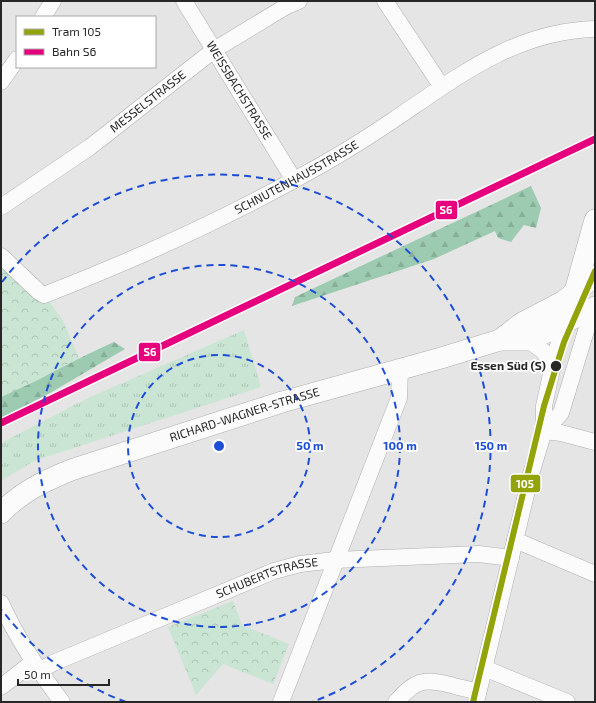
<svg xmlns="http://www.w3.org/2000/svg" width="596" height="703" font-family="'Exo 2',sans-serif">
	<defs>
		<pattern id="grass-tufts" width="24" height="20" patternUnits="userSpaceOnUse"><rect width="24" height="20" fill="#cae5d4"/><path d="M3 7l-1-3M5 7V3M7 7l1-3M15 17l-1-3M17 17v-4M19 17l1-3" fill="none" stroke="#aec4b6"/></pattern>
		<pattern id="forest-firs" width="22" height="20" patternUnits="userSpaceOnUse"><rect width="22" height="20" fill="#9dcbb1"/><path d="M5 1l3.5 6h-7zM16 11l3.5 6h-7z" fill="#87ae98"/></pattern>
		<pattern id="park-crowns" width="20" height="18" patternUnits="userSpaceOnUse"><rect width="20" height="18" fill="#cae5d4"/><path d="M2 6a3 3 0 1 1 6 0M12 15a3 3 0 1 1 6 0" fill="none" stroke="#aec4b6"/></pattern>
	</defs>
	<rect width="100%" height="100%" fill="#e5e5e6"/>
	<path fill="url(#grass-tufts)" d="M244 330 261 387 34 461 1 481V443L88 398Z"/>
	<path fill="url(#forest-firs)" d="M531 186 541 208 536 228 524 225 511 242 498 238 495 231 434 259 292 306 295 297Z
		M114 342 125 349 50 393 1 418V397C39 379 76 359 114 342Z"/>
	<path fill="url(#park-crowns)" d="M1 257 47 298 63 321 79 358 38 380 1 397Z
		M233 601 242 625 289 644 273 684 223 664 196 695 168 627Z"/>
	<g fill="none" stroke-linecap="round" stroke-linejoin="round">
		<g stroke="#afafb0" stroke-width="17">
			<g id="minor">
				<path id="s1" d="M184 1 294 180"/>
				<path d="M385 1 442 87"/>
				<path d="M43 17 53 1"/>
				<path d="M1 82 17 59"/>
				<path id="s2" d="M1 207 90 147 214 50 285 7 299 1"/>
				<path id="s3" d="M1 256 39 292 44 295C129 262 214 224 294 180 328 162 361 142 392 121 456 78 514 31 595 29"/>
				<path d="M528 340 543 351 553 365"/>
				<path d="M544 431 561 413 593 308"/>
				<path d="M544 431 561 433 595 442"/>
				<path d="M515 540 595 574"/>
				<path d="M1 603C17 639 38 670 62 702"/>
				<path d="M484 668 567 702"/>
				<path id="s4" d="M39 671 53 663 274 571 300 564 335 560 479 554 511 558"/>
				<path d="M1 687 33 662"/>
				<path d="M281 702 399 398 400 369"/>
				<path d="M396 702C416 680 422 678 451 685 460 688 469 689 478 692"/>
				<path d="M476 702 531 474 544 431V406L553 365 564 323"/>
			</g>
		</g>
		<g stroke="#afafb0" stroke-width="22">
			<g id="major">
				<path d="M574 295 595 220"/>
				<path d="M500 340 522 323 564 301 595 276"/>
				<path id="s5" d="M1 513C21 492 44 481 71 470L282 402 441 358 500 340H528L549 331 595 307"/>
			</g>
		</g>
		<use href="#minor" stroke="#fbfbfb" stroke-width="16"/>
		<use href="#major" stroke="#fbfbfb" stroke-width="21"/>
		<g stroke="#fff" stroke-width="10">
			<path id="rail-1" d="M1 423 595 139"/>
		</g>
		<use href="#rail-1" stroke="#e6007e" stroke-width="7"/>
		<g stroke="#fff" stroke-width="9">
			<path id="tram-1" d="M473 702 544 406 564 342 595 271"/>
		</g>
		<use href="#tram-1" stroke="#93a40a" stroke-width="6"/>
	</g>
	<g fill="none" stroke="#1d4ed8" stroke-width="2" stroke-dasharray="7 5">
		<circle cx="219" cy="446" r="91"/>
		<circle cx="219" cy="446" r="181"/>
		<path d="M126 702A272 272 0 0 1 2 610M2 282A272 272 0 1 1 312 702"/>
	</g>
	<circle fill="#272728" stroke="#fff" stroke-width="1.5" cx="556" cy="366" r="6"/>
	<g text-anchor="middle" stroke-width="3.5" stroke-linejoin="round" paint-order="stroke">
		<g font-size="12" fill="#272728" stroke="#fff">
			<text dy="4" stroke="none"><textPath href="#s1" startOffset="105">WEISSBACHSTRASSE</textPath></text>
			<text dy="4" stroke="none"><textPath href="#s2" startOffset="181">MESSELSTRASSE</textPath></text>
			<text dy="4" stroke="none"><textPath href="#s3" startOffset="337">SCHNUTENHAUSSTRASSE</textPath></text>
			<text dy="4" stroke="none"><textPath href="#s5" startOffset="265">RICHARD-WAGNER-STRASSE</textPath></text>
			<text dy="4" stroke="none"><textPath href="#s4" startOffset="247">SCHUBERTSTRASSE</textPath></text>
		</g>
		<g font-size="12" font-weight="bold" fill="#272728" stroke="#fff" text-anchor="end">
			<text x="546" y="370">Essen Süd (S)</text>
		</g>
	</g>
	<circle cx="219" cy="446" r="6" fill="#1d4ed8" stroke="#fff" stroke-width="2"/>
	<g font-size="12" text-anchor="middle" font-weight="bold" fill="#1d4ed8" stroke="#fff" stroke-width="3.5" stroke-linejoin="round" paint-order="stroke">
		<text x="310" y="450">50 m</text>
		<text x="400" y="450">100 m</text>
		<text x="491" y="450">150 m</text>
	</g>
	<g stroke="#fff" stroke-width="1.5">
		<rect x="435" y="200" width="23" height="20" rx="4" fill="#e6007e"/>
		<rect x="138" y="342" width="23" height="20" rx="4" fill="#e6007e"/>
		<rect x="510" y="474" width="31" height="19" rx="4" fill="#93a40a"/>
	</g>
	<g font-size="11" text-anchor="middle" font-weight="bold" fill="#fff">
		<text x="446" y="214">S6</text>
		<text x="150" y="356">S6</text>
		<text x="525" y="488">105</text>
	</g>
	<rect width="596" height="703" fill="none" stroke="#272728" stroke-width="4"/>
	<rect x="16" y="16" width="140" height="52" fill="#ffffff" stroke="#a9a9a9"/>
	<rect x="24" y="29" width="20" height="6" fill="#93a40a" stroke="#a9a9a9"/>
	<text x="52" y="36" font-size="12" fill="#272728">Tram 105</text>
	<rect x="24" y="49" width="20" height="6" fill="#e6007e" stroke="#a9a9a9"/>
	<text x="52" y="56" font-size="12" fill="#272728">Bahn S6</text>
	<path d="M18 679v6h91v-6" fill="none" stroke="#272728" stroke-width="2"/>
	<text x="24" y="679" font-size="12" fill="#272728" stroke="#ffffff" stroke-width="3" paint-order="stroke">50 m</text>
</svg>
